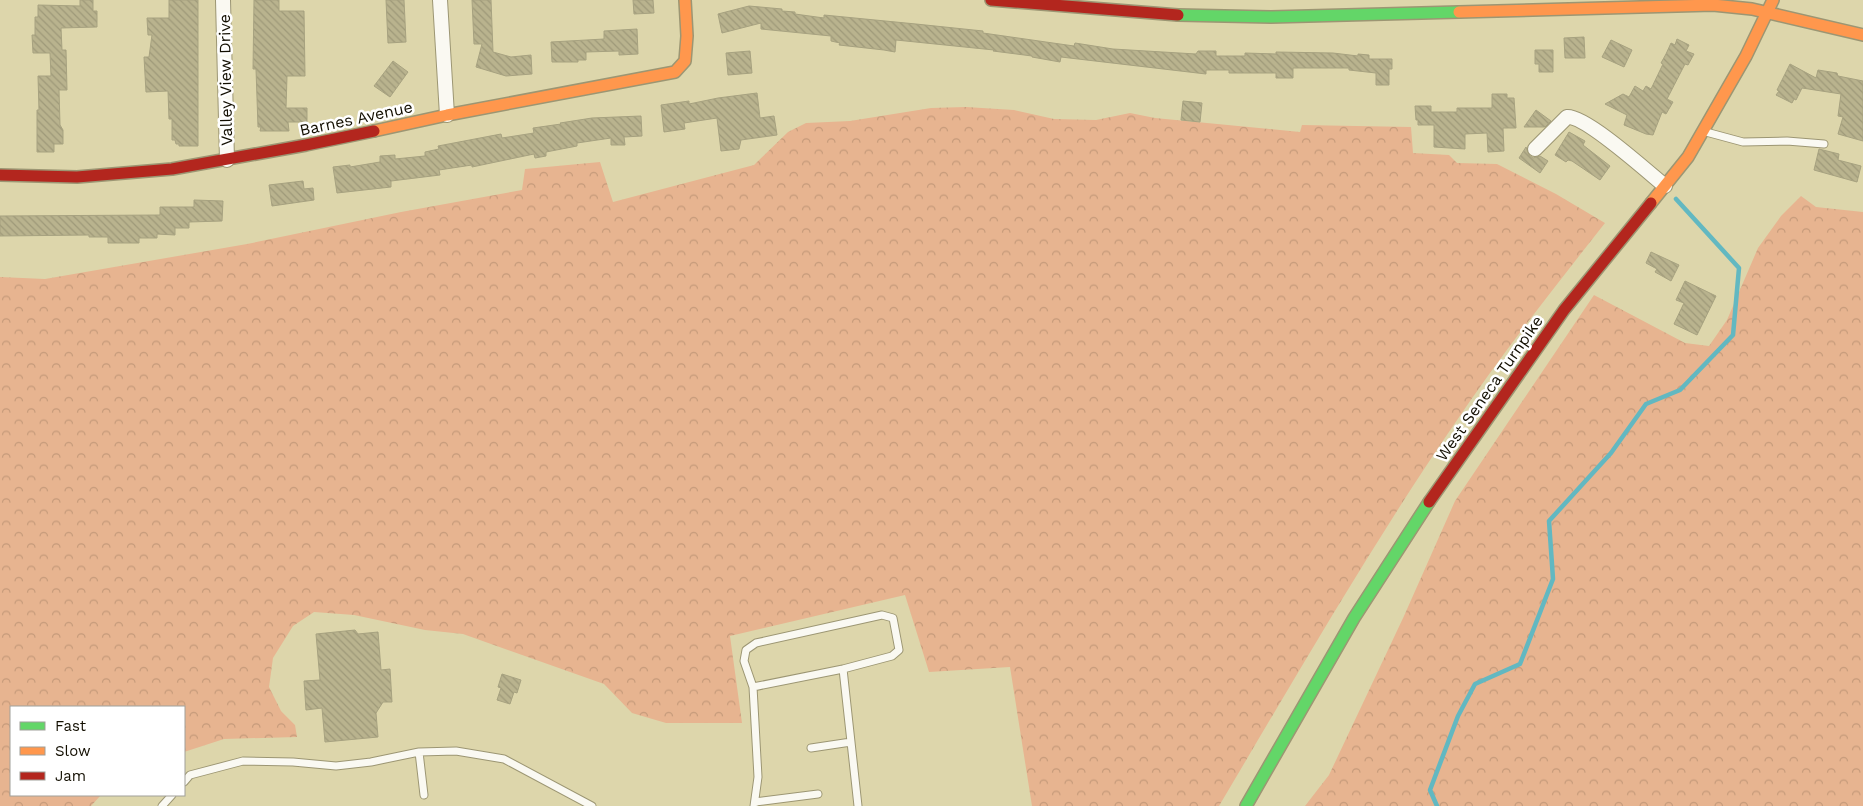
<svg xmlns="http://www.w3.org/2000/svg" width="1863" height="806" font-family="'Work Sans',sans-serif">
	<defs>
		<pattern id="forest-crowns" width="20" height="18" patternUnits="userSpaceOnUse" patternTransform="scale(1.25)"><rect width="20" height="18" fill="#e7b490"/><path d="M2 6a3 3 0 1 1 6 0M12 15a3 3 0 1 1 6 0" fill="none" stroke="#c59a7a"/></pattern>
		<pattern id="building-back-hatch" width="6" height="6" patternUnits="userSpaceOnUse" patternTransform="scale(1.25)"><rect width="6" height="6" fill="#b9b38e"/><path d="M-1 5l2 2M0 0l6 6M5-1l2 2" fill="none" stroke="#9e9979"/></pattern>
	</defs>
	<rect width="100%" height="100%" fill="#ddd6ab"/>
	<path fill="url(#forest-crowns)" d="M966 107 1014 110 1054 119 1096 120 1130 113 1155 118 1300 132 1302 125 1411 127 1413 153 1449 155 1457 163 1497 164 1556 194 1605 223C1553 289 1500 356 1453 426 1369 549 1295 678 1219 806H1032L1010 667 929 672 905 595 730 636 742 723H666L632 713 604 684 463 634 425 630 354 615 314 612 293 626 273 658 269 687 281 711 295 725 297 737 224 739 184 752V707H11V795H101L91 806H0V277L45 279 247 244 401 212 522 190 525 169 600 162 613 202 754 165 788 132 806 123 850 121 931 108Z
		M1801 196 1816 207 1863 212V806H1305L1329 775 1404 616 1455 501 1594 295 1685 343 1709 346 1727 320 1758 248 1781 216Z"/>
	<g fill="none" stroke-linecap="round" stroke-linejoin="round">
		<path stroke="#62b8c1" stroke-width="4.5" d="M1437 806 1430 790 1458 716 1475 684 1520 664 1553 579 1549 521 1611 453 1646 404 1680 390 1733 335 1739 268 1676 199"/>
	</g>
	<path fill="url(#building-back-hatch)" stroke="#a7a280" d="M80 0H93V11H97V27L61 28 62 50H66L67 90H59L60 125 63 130V144H54V152H37V110H39L38 76H51L50 53H33L32 35H35V17H38V5L80 6Z
		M169 0H198V146H179V144H176L175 140H172V119H169L168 91 146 92 144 57H149L152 35H148L147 18H169Z
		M254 0H279V11H304L305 76H287L286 108H307V122H288L289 131H260L261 127H258L256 69H253Z
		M386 0H404L406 42 388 43Z
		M472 0H491L493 52 511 57 531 55 532 74 506 76 476 67 482 44H474Z
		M633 0H653L654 13 634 14Z
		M749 6 782 9V11L795 12V14L824 18V15L916 24 983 31V33L1074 46 1075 43 1113 49 1196 54 1198 51H1216V56H1245V53L1276 54V52L1333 53 1358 56V54L1369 55V59H1392V69H1389V85H1376V73L1349 70V68H1293V78H1276V73H1229V70H1206V74L1061 57 1060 62 1032 57V56L993 51 994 50 896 40 895 52 884 50 839 45 840 43 831 41V36L761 29V23L722 33 718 14Z
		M637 29 638 54 619 55V51L586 52V60H578V62H552L551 42 604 39V31Z
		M1584 37 1585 58H1565L1564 38Z
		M1677 39 1689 45 1686 51 1694 54 1688 65 1685 64 1667 99 1673 102 1666 114 1662 112 1653 135 1646 134 1624 125 1627 115 1605 104 1623 94 1629 97 1635 86 1643 91 1646 86 1651 89 1663 64 1661 63 1666 54 1671 43 1675 45Z
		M1611 40 1632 50 1624 67 1602 57Z
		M1535 50H1553V72H1539V64H1535Z
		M750 51 752 73 728 75 726 53Z
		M393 61 408 72 390 97 374 86Z
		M1790 64 1816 78 1818 70 1837 73 1838 76 1863 81V141L1838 134 1843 117 1838 116 1841 94 1802 88 1796 100 1794 99 1792 103 1776 95 1779 91 1777 90Z
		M757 93 760 118 774 116 777 135 741 140 739 149 721 151 717 118 684 123 685 129 664 132 661 105 689 101V104L718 98Z
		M1492 94H1507V98H1514L1516 128H1503L1504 151 1488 152 1487 133 1465 134V149L1434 147V125H1418V120H1416L1415 106H1431V112H1457V108H1492Z
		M1183 101 1202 103 1200 122 1181 120Z
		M1536 110 1551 121 1545 127H1524Z
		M641 116 642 136 624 137 625 145H611V138L577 143V146L546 152V156L535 158 534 154 472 167V165L439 170 440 175 391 181V187L337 193 333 167 350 165V167L380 162V156L395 155V159L425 156V152L439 149 438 146 501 134 502 138 534 133 533 128 561 124 560 123 592 118Z
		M1569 132 1585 141 1583 145 1610 166 1600 180 1572 161 1568 160 1566 162 1555 155Z
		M1526 147 1529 155 1533 158 1540 156 1548 161 1540 173 1519 158Z
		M1819 149 1839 154 1838 160 1861 166 1857 182 1814 170Z
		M303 181 304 189 313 188 314 200 272 206 269 185Z
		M194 200 223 201 222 221 189 222V228H175V235L157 234V238H139V243H108V237H89V235L0 236V216L160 215V207H194Z
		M1651 252 1679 265 1671 281 1655 272 1657 269 1646 263Z
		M1685 281 1716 296 1697 335 1674 324 1684 303 1676 300Z
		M355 630 358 634 378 632 381 670 390 669 392 702H383L376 713 378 737 325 742 322 708 306 710 304 681 320 680 316 634Z
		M502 674 521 680 517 693 514 692 510 704 497 700 501 688 498 687Z"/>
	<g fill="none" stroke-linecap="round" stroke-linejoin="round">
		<g stroke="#9c9673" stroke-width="9">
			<path id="lane" d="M1706 132 1743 142 1787 141 1824 144
				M843 669 858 806
				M753 687 843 669 892 656 899 650 893 618 882 615 756 643 746 650 744 661 753 687 758 777 754 806
				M811 748 851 742
				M419 752 424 795
				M184 782 190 775 243 761 293 762 336 766 371 762 419 752 456 751 504 759 592 806
				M755 802 818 794
				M162 806 172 795"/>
		</g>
		<g stroke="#9c9673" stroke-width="16">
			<path id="street" d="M223 0 227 160
				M440 0 447 115
				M1535 149 1567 117C1585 115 1648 172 1665 186"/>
		</g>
		<g stroke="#9c9673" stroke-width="14">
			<path id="fast" d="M1178 15 1271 17 1459 12
				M1246 806 1354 618 1429 502"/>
		</g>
		<g stroke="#9c9673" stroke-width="14">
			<path id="slow" d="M1459 12 1713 5 1752 9 1863 35
				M374 131 447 115 675 72 685 61 687 36 685 0
				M1651 203 1688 157 1746 56 1773 0"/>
		</g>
		<g stroke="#9c9673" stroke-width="14">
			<path id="jam" d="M991 0 1178 15
				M0 175 77 177 172 169 306 145 374 131
				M1429 502 1564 310 1651 203"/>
		</g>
		<use href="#lane" stroke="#faf9f2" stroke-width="7"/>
		<use href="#street" stroke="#faf9f2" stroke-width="14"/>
		<use href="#fast" stroke="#63d668" stroke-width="11"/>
		<use href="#slow" stroke="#ff974d" stroke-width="11"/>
		<use href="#jam" stroke="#b3261e" stroke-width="11"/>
	</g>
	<g text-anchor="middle" stroke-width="5" stroke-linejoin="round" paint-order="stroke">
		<g font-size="16" fill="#120e00" stroke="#fff">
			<text transform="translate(225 80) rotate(-91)" y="6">Valley View Drive</text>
			<text transform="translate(356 118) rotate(-12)" y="6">Barnes Avenue</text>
			<text transform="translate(1489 388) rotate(-55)" y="6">West Seneca Turnpike</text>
		</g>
	</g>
	<rect x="10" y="706" width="175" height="90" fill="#ffffff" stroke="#a09f99"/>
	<rect x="20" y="722" width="25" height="8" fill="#63d668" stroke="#a09f99"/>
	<text x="55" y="731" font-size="15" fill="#120e00">Fast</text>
	<rect x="20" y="747" width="25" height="8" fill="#ff974d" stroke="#a09f99"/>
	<text x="55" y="756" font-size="15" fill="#120e00">Slow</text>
	<rect x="20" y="772" width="25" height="8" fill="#b3261e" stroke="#a09f99"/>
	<text x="55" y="781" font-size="15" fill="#120e00">Jam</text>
</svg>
